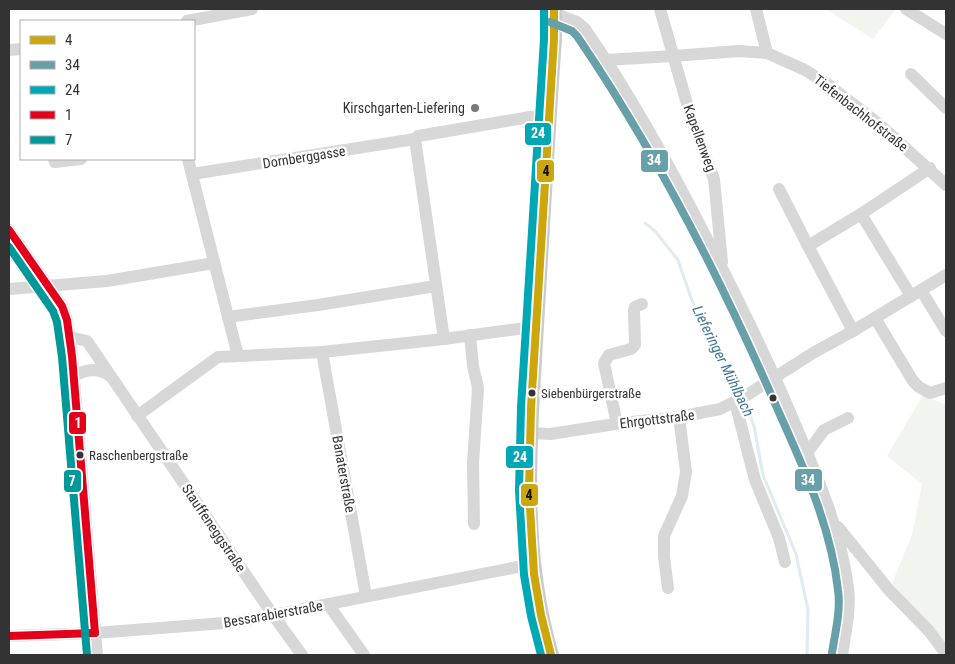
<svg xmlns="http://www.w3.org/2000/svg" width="955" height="664" font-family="'Roboto Condensed',sans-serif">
	<rect width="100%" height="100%" fill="#fff"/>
	<g fill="#f1f5ed">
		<path d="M826,9H896L873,39Z"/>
		<path d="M923,395L946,405V652L892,583L912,535L922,484L887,456Z"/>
	</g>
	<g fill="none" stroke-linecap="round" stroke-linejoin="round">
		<g stroke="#ddebf3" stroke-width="3">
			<path d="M645,223L655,231L678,260L691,298L700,318L742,395"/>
			<path d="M745,401L754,426L763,475L796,554L808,610L807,655"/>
		</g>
		<g stroke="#d7d7d7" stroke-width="12">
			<path d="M660,9L691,118L714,179L722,262"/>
			<path d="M756,9L767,53"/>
			<path d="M906,9L946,34"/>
			<path d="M554,13L577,22L585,29C632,97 671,168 708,241C737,297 765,354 790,412C814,469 840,526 848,587C851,608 845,635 842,655"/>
			<path d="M187,21L252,9"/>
			<path d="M9,50L21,49"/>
			<path d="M606,60L673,56L739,51L767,53L805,70L826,83L880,125L946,185"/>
			<path d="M911,74L946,108"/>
			<path d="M415,139L444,339"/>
			<path d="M54,159L55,162L81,159"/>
			<path d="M188,159L238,356"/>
			<path d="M192,174L415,139L418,136L530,117L549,118"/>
			<path d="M779,189L808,246"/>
			<path d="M861,214L911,296"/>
			<path d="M9,230L62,306L67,320L72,356L97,655"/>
			<path d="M9,289L107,281L214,263"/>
			<path d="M921,290L946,331"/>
			<path d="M228,317L318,305L436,286"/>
			<path d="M875,318L913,381L919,387L930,393L946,388"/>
			<path d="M853,331L808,246L861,214L930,168"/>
			<path d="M470,335L473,366L478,388L473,463L474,524"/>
			<path d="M70,337L87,341L273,615L302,655"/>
			<path d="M322,352L366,596"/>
			<path d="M74,376C86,369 98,367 110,376"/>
			<path d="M735,402L755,480L779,538L785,562"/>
			<path d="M137,416L218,357L322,352L444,339L525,328H536"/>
			<path d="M617,424L604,363L609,355L631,349L635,345L634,311L635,307L642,304"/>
			<path d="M530,433L550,434L622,423L679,417L720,409L747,395L813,353L853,331L946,275"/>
			<path d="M807,453L824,430L848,418"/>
			<path d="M838,527L889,590L929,631L946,654"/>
			<path d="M668,588L664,557V536L682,496L686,472L679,417"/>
			<path d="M328,604L364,655"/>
			<path d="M9,636L95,633L237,622L533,564"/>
		</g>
		<path stroke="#cacaca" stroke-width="16" d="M551,655C519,548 530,435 536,325C542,230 547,134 554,39V9"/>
		<g stroke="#fff" stroke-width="11">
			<path id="bus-1" d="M551,655L541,615L534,574L529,491L531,408L554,39V9"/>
		</g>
		<g stroke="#fff" stroke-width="11">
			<path id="bus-2" d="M550,22L572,31L577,36C656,152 721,279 777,408C803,466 831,526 838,590C841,611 835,633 832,653"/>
		</g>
		<g stroke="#fff" stroke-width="11">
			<path id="bus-3" d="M541,655L531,616L524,575L519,491L521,407L544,39V9"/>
		</g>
		<g stroke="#fff" stroke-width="11">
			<g id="bus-4">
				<path d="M9,230L62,306L67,320L72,356L95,633"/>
				<path d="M9,636L95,633"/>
			</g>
		</g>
		<g stroke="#fff" stroke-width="11">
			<path id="bus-5" d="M9,247L53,311L57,322L62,357L87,655"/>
		</g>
		<use href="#bus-1" stroke="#cba60d" stroke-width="8"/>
		<use href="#bus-2" stroke="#68a0a9" stroke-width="8"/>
		<use href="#bus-3" stroke="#00a7b4" stroke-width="8"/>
		<use href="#bus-4" stroke="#e2001a" stroke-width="8"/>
		<use href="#bus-5" stroke="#009898" stroke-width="8"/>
	</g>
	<circle fill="#7a7a7a" stroke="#fff" stroke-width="2" cx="475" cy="108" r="5"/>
	<g fill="#333" stroke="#fff" stroke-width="2">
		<circle cx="532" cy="393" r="4.5"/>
		<circle cx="773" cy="398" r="4.5"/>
		<circle cx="80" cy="455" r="4.5"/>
	</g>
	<g text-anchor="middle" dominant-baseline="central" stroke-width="5" stroke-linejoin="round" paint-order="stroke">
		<g font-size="13" fill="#333" stroke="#fff" text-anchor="start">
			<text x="541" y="393">Siebenbürgerstraße</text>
			<text x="89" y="455">Raschenbergstraße</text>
		</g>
		<g font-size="14" fill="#333" stroke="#fff" text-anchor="end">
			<text x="465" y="108">Kirschgarten-Liefering</text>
		</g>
		<g font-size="14" fill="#333" stroke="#fff">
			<text transform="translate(861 113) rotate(38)">Tiefenbachhofstraße</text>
			<text transform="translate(700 138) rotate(70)">Kapellenweg</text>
			<text transform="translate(304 157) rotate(-9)">Dornberggasse</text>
			<text transform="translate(657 419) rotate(-7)">Ehrgottstraße</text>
			<text transform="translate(344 474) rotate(80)">Banaterstraße</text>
			<text transform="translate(214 528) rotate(56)">Stauffeneggstraße</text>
			<text transform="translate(273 614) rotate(-10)">Bessarabierstraße</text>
		</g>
		<g font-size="15" font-style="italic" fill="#3f7597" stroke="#fff">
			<text transform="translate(723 361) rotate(64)">Lieferinger Mühlbach</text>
		</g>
	</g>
	<g stroke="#fff" stroke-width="2">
		<rect x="524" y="122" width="28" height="24" rx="5" fill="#00a7b4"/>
		<rect x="640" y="149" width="29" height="24" rx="5" fill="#68a0a9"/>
		<rect x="536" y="159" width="19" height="24" rx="5" fill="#cba60d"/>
		<rect x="68" y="411" width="19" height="24" rx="5" fill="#e2001a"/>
		<rect x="505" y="445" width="29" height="24" rx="5" fill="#00a7b4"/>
		<rect x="794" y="468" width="29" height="24" rx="5" fill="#68a0a9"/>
		<rect x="63" y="469" width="19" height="24" rx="5" fill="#009898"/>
		<rect x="520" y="483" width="19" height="24" rx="5" fill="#cba60d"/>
	</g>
	<g font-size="14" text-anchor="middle" font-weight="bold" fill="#fff">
		<text x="538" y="138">24</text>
		<text x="654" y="165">34</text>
		<text x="78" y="428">1</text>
		<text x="520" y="462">24</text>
		<text x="808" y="485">34</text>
		<text x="72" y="486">7</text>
	</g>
	<g font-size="14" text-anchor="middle" font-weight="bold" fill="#111">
		<text x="546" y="176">4</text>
		<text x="529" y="500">4</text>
	</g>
	<rect width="955" height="664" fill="none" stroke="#333333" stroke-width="20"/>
	<rect x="20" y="20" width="175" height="140" fill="#ffffff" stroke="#adadad"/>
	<rect x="30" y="36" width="25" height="8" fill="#cba60d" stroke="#adadad"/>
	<text x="65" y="45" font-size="15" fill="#333333">4</text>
	<rect x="30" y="61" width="25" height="8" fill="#68a0a9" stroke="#adadad"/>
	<text x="65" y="70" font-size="15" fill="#333333">34</text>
	<rect x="30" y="86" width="25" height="8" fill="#00a7b4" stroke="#adadad"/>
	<text x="65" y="95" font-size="15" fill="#333333">24</text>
	<rect x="30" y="111" width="25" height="8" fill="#e2001a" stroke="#adadad"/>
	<text x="65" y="120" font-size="15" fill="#333333">1</text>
	<rect x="30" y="136" width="25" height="8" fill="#009898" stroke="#adadad"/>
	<text x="65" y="145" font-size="15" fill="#333333">7</text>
</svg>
